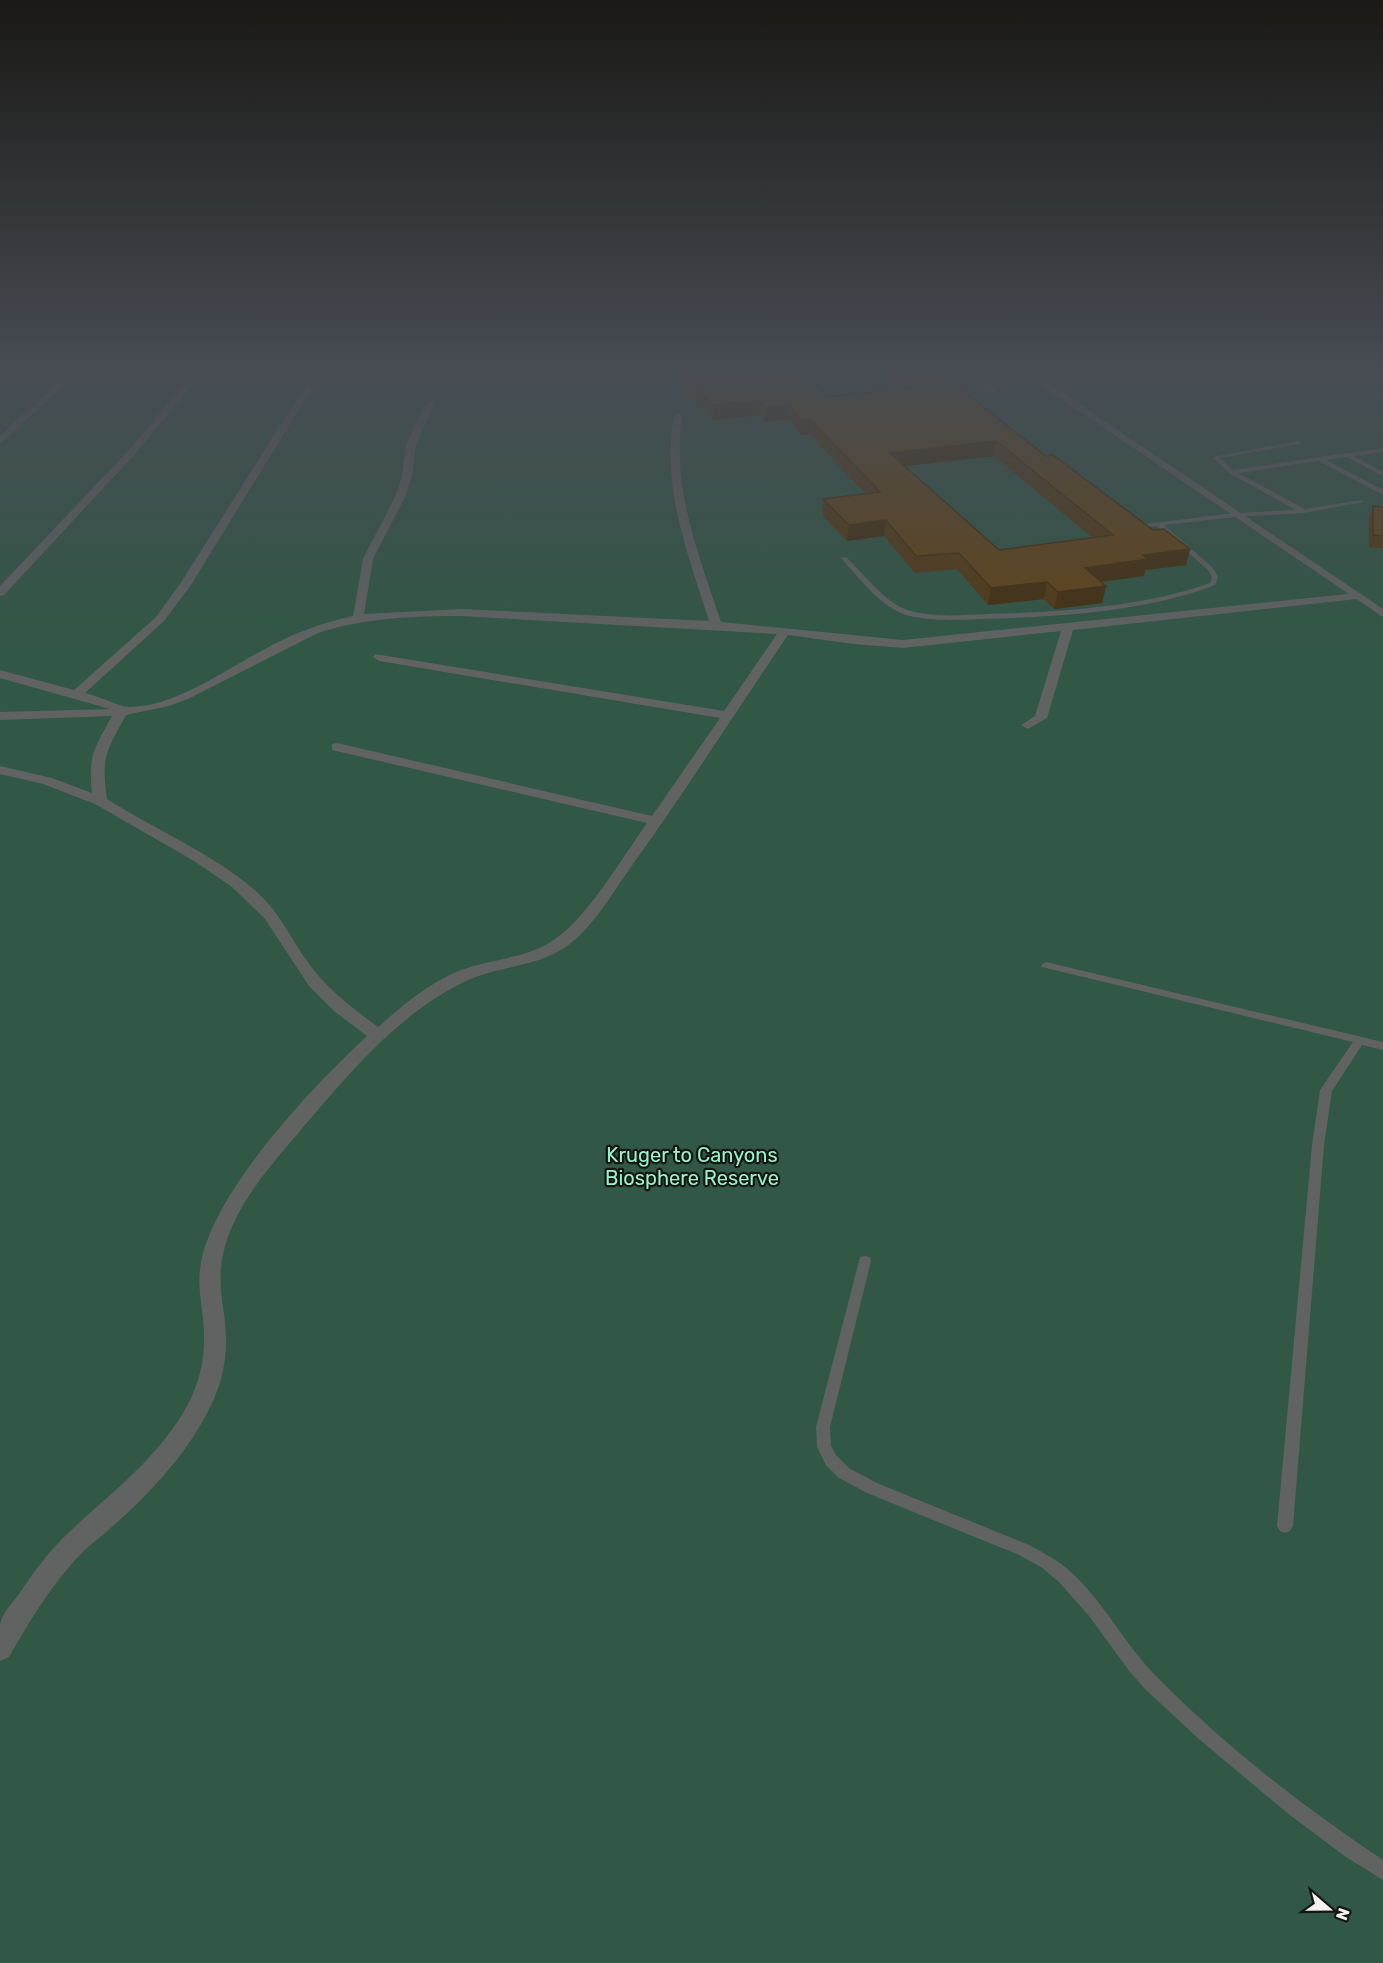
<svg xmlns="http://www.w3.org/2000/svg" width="1383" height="1963" font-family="Rubik,sans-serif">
	<rect width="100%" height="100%" fill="#2f2d28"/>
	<rect fill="#315746" x="0" y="369" width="1383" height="1594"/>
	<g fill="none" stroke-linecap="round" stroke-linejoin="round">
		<g fill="#606362" fill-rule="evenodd">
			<path d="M973,369H988L970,373L984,378L996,391V393H992L980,380L960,372Z"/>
			<path d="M1298,441L1300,442V444L1220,458L1233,470L1383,448V452L1354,456L1383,472V476L1347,457L1326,460L1383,490V495L1319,461L1238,473L1305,509L1361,500L1364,502L1304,513L1234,517L1164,525L1213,568L1218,577L1215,585C1144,612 1058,617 982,619C958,620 923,622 901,613C879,604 856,575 841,558L846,557C863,573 886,604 908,610C933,618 963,615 989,614C1059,612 1144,607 1210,583L1212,577L1208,570L1157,526L1140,528L1138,527V525L1234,513L1296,510L1229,473L1212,457Z"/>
			<path d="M1046,962L1383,1042V1050L1362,1045L1332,1091L1324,1145L1293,1526L1290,1531L1285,1533L1280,1531L1277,1526L1312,1145L1320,1090L1353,1042L1042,967L1041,965Z"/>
			<path d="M865,1256L870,1257L871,1261L830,1427L831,1446L836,1455L849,1468L877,1483L1029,1545C1044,1553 1059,1561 1071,1572C1105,1603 1125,1645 1157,1677C1225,1746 1303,1807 1383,1860V1880L1346,1857L1286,1812L1200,1740L1146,1690L1130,1672L1089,1616L1059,1582L1041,1567L1019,1555L867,1493L839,1478L826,1465L817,1447L816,1427L859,1261L860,1257Z"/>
		</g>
		<g fill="#606362" fill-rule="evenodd">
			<path d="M72,369H81L0,444V436Z"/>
			<path d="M187,381L194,383L134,455L4,595L0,596V586L128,451Z"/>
			<path d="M308,385L312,388L191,585L164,621L85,693C95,695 122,707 128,707C175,707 223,671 263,650C291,634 321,623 353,616L363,559L395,497L402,476L406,445L426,405L430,402L434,405L416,445L412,476L405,497L373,559L364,614L461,609L709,621C688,554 661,487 674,416L678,413L682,416C671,488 699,555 721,622L903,640L1357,593L1363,596L1357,599L1073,630L1047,718L1028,729L1021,725L1035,716L1061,631L903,648L853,644L788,635C736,711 687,789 633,864C614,890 597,922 571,943C540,968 498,965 464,982C400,1013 350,1072 305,1125C270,1167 227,1211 221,1268C219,1286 223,1304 225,1322C229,1358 222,1387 204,1419C181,1460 148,1495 113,1526C101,1537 88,1546 78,1557C50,1587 29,1622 9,1657L0,1661C0,1650 0,1635 0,1624C2,1614 13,1602 19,1594C32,1574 47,1554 64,1537C105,1497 145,1470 178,1421C200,1388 207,1358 203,1318C201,1302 198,1285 200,1269C209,1195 313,1086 367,1036L334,1011L309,986L265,919L232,887L194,861L95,804L43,784L0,774V766L52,778L92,793C88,755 94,749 112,716L0,720V712L110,709L0,678V670L74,690L156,617L180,584L304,388ZM461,616L777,634L724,711L375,654L373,657L379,661L720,718L652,816L337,743L332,744V750L647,823C622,858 585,922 549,943C522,959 490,959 461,970C430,982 403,1005 378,1027C352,1008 326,988 307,961C291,939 280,913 259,894C215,854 157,831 107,799C101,757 106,752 126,715L169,706L188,699L318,633C364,618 412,616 461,616Z"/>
		</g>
		<path fill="#606362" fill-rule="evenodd" d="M1017,369H1027L1383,609V617Z"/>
	</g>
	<g fill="#533a15" fill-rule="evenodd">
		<path d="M677,369L828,397L896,389L871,369H935L1046,456L1153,530L1190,549L1186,565L1145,570L1144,576L1101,582L1106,586L1102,603L1054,609L1044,599L988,605L957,569L915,573L884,536L847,541L822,515L823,499L866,494L809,434L800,435L789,419L765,422L760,415L713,420L677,383ZM994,456L1093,538L999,550L905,466Z"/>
		<path d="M1373,506L1383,507V548L1369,547V518Z"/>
	</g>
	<g fill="#443011">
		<path d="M760,401V415L713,420V405Z"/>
		<path d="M790,405L789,419L765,422L766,407Z"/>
		<path d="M810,419L809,434L800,435V420Z"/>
		<path d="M996,441L994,456L889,468L890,453Z"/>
		<path d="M886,520L884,536L847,541L849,525Z"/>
		<path d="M1190,549L1186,565L1145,570L1144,576L1082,584L1085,568L1143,555Z"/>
		<path d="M1047,582L1044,599L988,605L991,588Z"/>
		<path d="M1106,586L1102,603L1054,609L1058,592Z"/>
	</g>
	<g fill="#614418" stroke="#443011" stroke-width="1.5" fill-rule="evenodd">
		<path d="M677,369H798L828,397L912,388L889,369H935L1046,456L1053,455L1153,530L1164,529L1190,549L1143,555L1148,559L1085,568L1106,586L1058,592L1047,582L991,588L959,553L916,556L886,520L849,525L823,499L880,492L810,419L800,420L790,405L766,407L760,401L713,405ZM996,441L1042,478L1113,535L999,550L890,453Z"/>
		<path d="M1373,506L1383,507V536L1373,535Z"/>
	</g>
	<linearGradient id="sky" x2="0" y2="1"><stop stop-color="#1a1916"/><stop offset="0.57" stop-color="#474c53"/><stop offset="1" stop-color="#474c53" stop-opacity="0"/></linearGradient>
	<rect width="1383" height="644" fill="url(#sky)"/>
	<g text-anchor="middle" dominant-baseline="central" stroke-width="4.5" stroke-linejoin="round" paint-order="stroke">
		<g font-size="20" fill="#9af2ca" stroke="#161613">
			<text x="692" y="1155">Kruger to Canyons<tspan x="692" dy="23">Biosphere Reserve</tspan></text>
		</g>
	</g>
	<g transform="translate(1329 1909) rotate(110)" stroke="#161613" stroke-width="4.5" paint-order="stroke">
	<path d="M0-4.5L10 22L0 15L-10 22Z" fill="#f4f3ef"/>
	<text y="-9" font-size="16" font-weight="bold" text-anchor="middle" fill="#f4f3ef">N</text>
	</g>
</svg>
